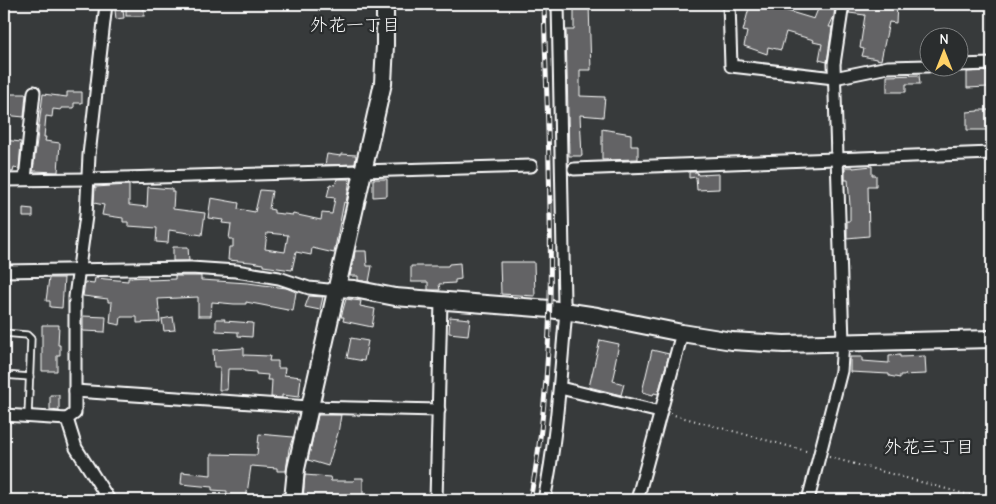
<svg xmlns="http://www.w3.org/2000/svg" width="996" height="504" font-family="'Comic Neue','Klee One',sans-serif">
	<rect width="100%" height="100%" fill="#373a3b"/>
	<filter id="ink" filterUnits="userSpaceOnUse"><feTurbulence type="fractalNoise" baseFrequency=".02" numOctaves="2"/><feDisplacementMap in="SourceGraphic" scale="10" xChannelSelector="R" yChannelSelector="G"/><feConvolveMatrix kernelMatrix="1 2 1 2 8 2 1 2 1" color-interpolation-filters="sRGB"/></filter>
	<g filter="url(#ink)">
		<g fill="#636465" stroke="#fff" fill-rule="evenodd">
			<rect x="126" y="4" width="18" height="12"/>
			<path d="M750,4H764L814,19L820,4H835L834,16L829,27H832L827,62L819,60L822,44L813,42L814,40L786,32L781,50L768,47L767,54L744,46L747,32L743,31Z"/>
			<path d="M850,4H897L896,23L889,22L881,60L862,56L864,49L860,48L865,15L849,13Z"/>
			<path d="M589,5L591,70H580V96L605,97L603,117L580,115L582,156H569L566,30H574V6Z"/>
			<path d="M115,10H123L124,18L116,19Z"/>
			<path d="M992,71V85H988V87L967,88V72Z"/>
			<path d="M919,75L920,84H906V92H887V76Z"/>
			<path d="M67,92H82V103H74V108H61V110L53,109L52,117L46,116L44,137H46L45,141L60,143L58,172L33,171L43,94L67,97Z"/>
			<path d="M4,94H26L24,117L4,115Z"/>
			<path d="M978,110H990V111H992V126H990V130H967V112L978,111Z"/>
			<path d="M602,129L631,134V146H638V159L602,160Z"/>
			<path d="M4,140L21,142L19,169L14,168L13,172L4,171Z"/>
			<path d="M327,154L341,156V154L356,155L355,164L325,165Z"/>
			<path d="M872,166V175H876V186H868L869,236L847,238V221H850V205L848,180H845V167H853V168Z"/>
			<path d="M689,172H697L698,175L719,174V189L697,190L696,177L689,178Z"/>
			<path d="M337,179H350L346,203L344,202L334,253L312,248L311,255L296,252L292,270L263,266V264L251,262L228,260L229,247H233V239H229L231,224L222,223L223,220L208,218L211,198L239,203L238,209L255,212L260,190L272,191L269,209L274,210V213L293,215V214L321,220L322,213L332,214L335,198L327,197L330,184L335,185ZM267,233L288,235L285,252L265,249Z"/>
			<path d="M373,179H387V196L373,197Z"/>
			<path d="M129,185V205L147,207L148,187L172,189V192H174L173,209L205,213L202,235L169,230L168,243L156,242L157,228L128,226V222H123V218L102,215L104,205L94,203L95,187Z"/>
			<path d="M23,208L33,209V217H23Z"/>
			<path d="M173,247H188L189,261H173Z"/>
			<path d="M355,251H366L367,266H372L369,282L358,280V276H350L352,266H353Z"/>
			<path d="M500,262H534L535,296L501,294Z"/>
			<path d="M460,263L461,279L455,280V283L439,284L440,290H428V282H411V266H448L449,264Z"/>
			<path d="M175,276H201V280L248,283L286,288L296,292L293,311L246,302V304H234L212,302L211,316H198V297L158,299L160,322L137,323V317H121L120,325L110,323L112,302H108V299L83,296L85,282L94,283L95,278L128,281V278L148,277V280L175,279Z"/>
			<path d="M49,278H64L62,308L50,307V301H46Z"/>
			<path d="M309,296L323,297L320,310L305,307Z"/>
			<path d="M346,299L361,301L360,306L375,309L372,327L343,321L344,317H341Z"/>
			<path d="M83,316L106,317L105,332L83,331Z"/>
			<path d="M173,317L175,330L164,331L162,319Z"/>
			<path d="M450,317L470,319L468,335L449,333Z"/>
			<path d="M216,319H225L224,321L253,323L252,337L238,336V332L216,331Z"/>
			<path d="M42,325H59L58,345H60V355H57V371H42Z"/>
			<path d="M351,338L368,341L364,361L347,358Z"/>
			<path d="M600,340L619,344L614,368H616L613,381L624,384L621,395L589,387Z"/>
			<path d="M244,348V355L270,356L269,361H278V368H285L284,375L301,377L299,397L282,395V398L271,397L272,380H267L268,375L256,374V372L244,371V369H228L227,390H219L220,367H214L213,350Z"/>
			<path d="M652,350L669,354L658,394L654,393L653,395L642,392Z"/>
			<path d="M900,355V357L925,356L926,374L900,375V378L889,376V374L850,372V357H862V361L889,363V356Z"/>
			<path d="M50,395H59V411L50,410Z"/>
			<path d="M318,415H341L338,433L328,466L308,460Z"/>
			<path d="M259,434L293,437L289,449L286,471H277V468L251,466L246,500H226L227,491L212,490V487L181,484L182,472L211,475V454L257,455Z"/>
			<path d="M305,475L330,477L331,481H354L355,478H363V497H355V496L333,495V500H303Z"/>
		</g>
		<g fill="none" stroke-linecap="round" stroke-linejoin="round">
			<g stroke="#fff" stroke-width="9">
				<g id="lane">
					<path d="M4,333L27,335L31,339L28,416"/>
					<path d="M4,375L30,377"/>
				</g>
			</g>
			<g stroke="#fff" stroke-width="15">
				<g id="street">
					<path d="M106,4L89,155L86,216L75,297V413L67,419L76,448L109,500"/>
					<path d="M729,4L731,66L834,78L888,67L928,66"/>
					<path d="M958,65L992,64"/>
					<path d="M574,169L992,153"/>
					<path d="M25,179L34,92"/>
					<path d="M4,180L88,179L531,166"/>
					<path d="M4,271L191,268L236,271L279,278L309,288L328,290L337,288"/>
					<path d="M560,388L660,412"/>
					<path d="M75,391L309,407L439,410"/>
					<path d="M4,415L67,419"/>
					<path d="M436,500L441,301"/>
					<path d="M544,500C557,438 560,375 566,311L564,302L558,4"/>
					<path d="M637,500L682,333"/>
					<path d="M808,500L841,371L843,342L834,64L843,4"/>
				</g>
			</g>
			<g stroke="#fff" stroke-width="20">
				<g id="secondary">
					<path d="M337,288L354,289L395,297L550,309L597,316L682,333L732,341L784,344L992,339"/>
					<path d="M293,500L296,469L383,83L385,45V4"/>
				</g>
			</g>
			<g stroke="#fff" stroke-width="2" stroke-dasharray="1 4" stroke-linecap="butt">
				<path d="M670,414L810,452"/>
				<path d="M829,457L987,500"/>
			</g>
			<use href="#lane" stroke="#2a2d2e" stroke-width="5.5"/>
			<use href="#street" stroke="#2a2d2e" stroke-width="11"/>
			<use href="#secondary" stroke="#2a2d2e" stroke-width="16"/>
			<g stroke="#fff" stroke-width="5">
				<path id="rail" d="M530,500C562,337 548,169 544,4"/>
			</g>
			<use href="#rail" stroke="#2a2d2e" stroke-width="3" stroke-dasharray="9" stroke-linecap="butt"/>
		</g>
	</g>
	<g text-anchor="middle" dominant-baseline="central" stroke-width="4.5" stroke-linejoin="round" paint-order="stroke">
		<g font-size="18" fill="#fff" stroke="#2a2d2e">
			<text x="355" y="25">外花一丁目</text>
			<text x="929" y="447">外花三丁目</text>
		</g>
	</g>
	<rect width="996" height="504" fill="none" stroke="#2a2d2e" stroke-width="20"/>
	<rect x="10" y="10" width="976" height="484" fill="none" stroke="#fff" stroke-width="2" filter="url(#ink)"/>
	<g transform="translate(944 52)"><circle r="24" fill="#2a2d2e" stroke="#7f8182"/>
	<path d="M0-4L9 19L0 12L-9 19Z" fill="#ffd166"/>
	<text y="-8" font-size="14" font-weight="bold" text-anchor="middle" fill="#ffffff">N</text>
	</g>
</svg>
